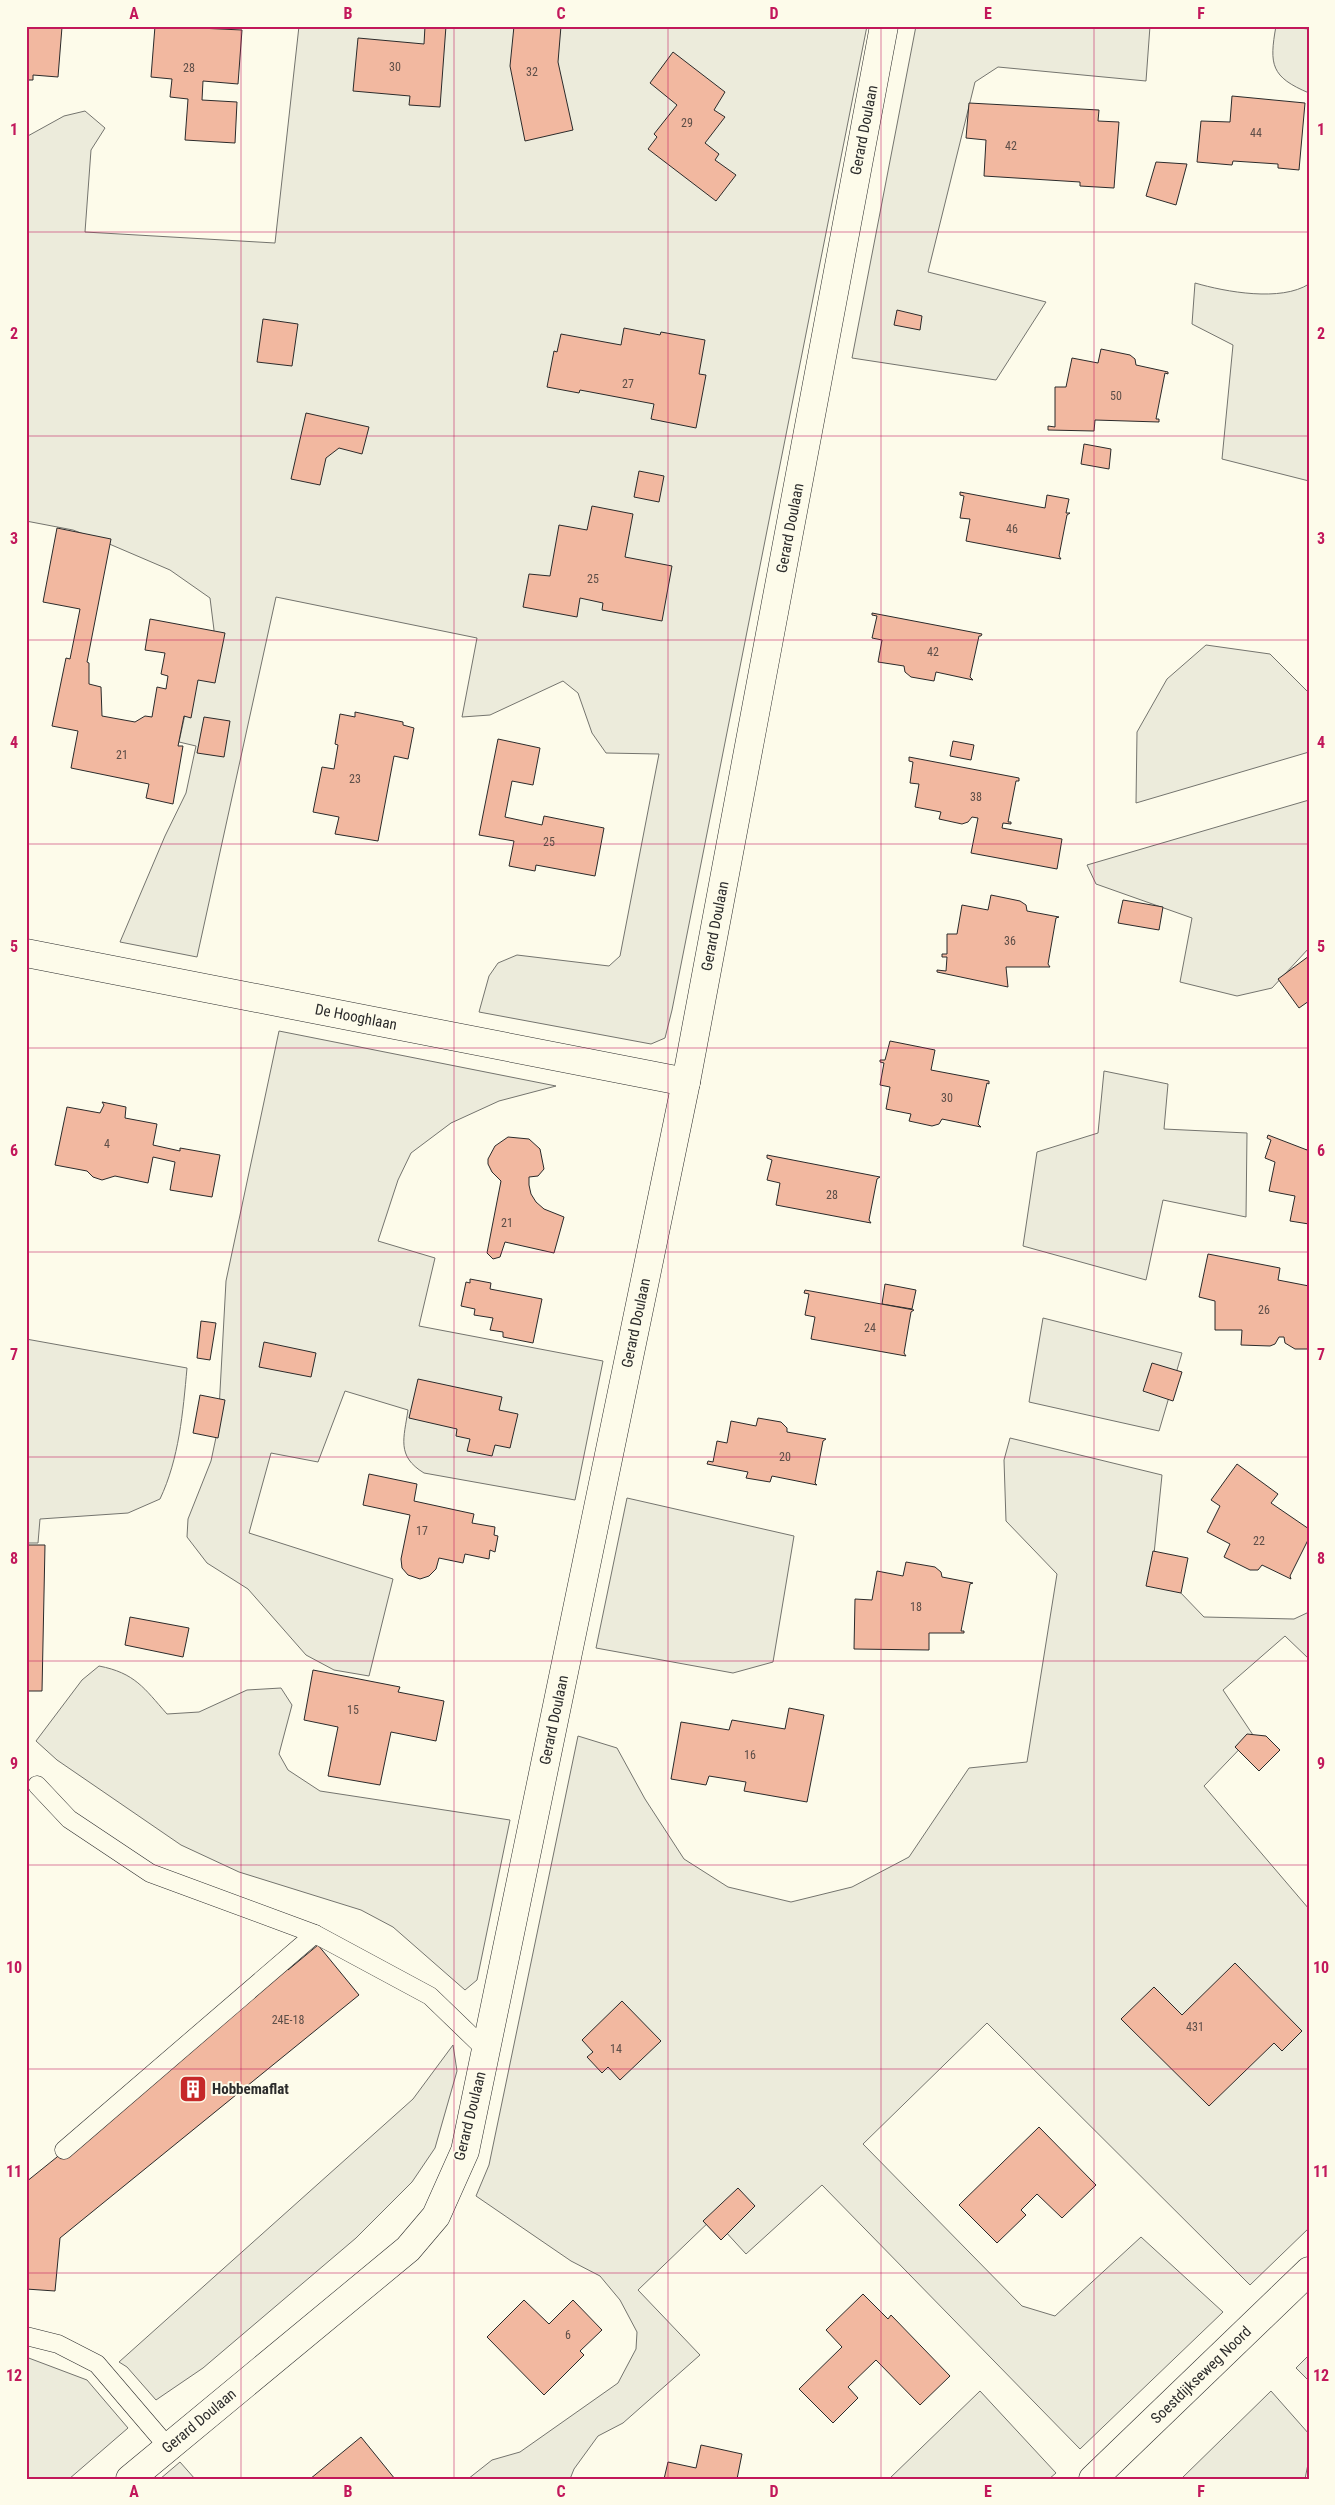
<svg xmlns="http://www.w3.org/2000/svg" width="1335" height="2505" font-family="'Roboto Condensed',sans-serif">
	<rect width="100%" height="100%" fill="#fdfbea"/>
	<g fill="#ecebdb" stroke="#74746e">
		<path d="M299,26H867L672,1010L665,1038L651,1044L479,1012L489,976L498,963L517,955L609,966L620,956L659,754L606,753L592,733L578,693L563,681L490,715L462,717L477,638L276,597L197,957L120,942L165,836L186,793L196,746L179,742L194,673L204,675L214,630L210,598L170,570L107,543L73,530L26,521V137L64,116L85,111L105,128L91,150L85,232L275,243Z"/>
		<path d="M916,26H1150L1146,81L998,67L975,82L928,272L1046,302L996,380L852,358Z"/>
		<path d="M1276,26L1309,29V93C1271,77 1269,65 1276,26Z"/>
		<path d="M1195,283C1226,292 1281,302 1309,284V481L1222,459L1233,345L1192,324Z"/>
		<path d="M1206,645L1270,654L1309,693V752L1136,803L1137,732L1167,679Z"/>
		<path d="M1309,800V948L1272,988L1237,996L1180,982L1192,918L1096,884L1087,865Z"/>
		<path d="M279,1031L556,1086L499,1101L451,1123L411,1153L398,1180L378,1241L435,1258L419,1326L603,1361L575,1500L424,1473C396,1456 404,1438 408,1410L345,1391L318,1462L271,1453L249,1533L393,1579L369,1676L334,1670L306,1655L248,1589L207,1563L187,1537L188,1519L211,1461L218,1428L226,1281Z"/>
		<path d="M1104,1071L1168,1084L1164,1129L1247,1133L1246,1217L1163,1200L1146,1280L1023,1246L1037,1152L1098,1133Z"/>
		<path d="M1043,1318L1182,1353L1159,1431L1029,1402Z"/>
		<path d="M26,1339L187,1368C183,1412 179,1459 160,1499L128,1513L40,1519L38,1543H26Z"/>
		<path d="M1010,1438L1162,1475L1153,1564L1204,1617L1294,1619L1309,1612V1659L1285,1636L1223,1690L1253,1735L1204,1786L1309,1909V2228L1250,2285L987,2023L863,2144L1022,2306L1055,2316L1141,2237L1223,2312L1080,2449L822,2185L746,2254L713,2218L638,2290L700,2355L623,2423L598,2436L574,2469L570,2479H468L492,2460L520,2452L618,2383L636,2349L637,2332L620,2300L600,2276L571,2261L476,2196L489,2165L578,1736L617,1748L645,1799L684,1859L728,1887L791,1902L852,1887L909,1857L969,1768L1027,1762L1057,1574L1006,1521L1004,1460Z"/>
		<path d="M627,1498L794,1536L773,1662L733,1673L596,1648Z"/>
		<path d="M99,1666C135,1673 144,1688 167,1714L199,1712L247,1690L281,1688L292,1705L279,1754L288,1770L320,1791L510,1820L477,1980L465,1990L393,1927L361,1910L239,1872L181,1845L57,1760L36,1741L82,1680Z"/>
		<path d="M453,2045L457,2071L435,2148L412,2182L356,2238L203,2368L156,2400L127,2367L119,2362L413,2099Z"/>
		<path d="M1309,2355V2381L1296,2368Z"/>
		<path d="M26,2357L87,2380L128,2428L69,2479H26Z"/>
		<path d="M980,2391L1056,2473L1049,2479H889Z"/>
		<path d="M1271,2391L1309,2434V2459L1305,2479H1181Z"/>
		<path d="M180,2462L195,2479H160Z"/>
	</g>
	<g fill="#f2b8a0" stroke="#2b2b2b">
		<path d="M26,26L62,27L58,77L33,75V80H26Z"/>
		<path d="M155,26L242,30L238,84L203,81L202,100L237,102L235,143L185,140L188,99L170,97L172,79L151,77Z"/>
		<path d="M425,26H446L440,107L409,105L410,96L353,91L358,38L424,44Z"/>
		<path d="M514,26H561L558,62L573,130L525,141L510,66Z"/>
		<path d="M673,52L725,92L714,110L725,117L705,143L719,154L715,160L736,175L716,201L648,149L657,137L654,134L677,105L650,83Z"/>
		<path d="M1232,96L1305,103L1299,170L1278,168V164L1233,161L1232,165L1197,162L1201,121L1230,122Z"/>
		<path d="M969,103L1099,110L1098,121L1119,122L1114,188L1080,186V182L984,176L986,140L966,138Z"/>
		<path d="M1156,162L1187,164L1176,205L1146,196Z"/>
		<path d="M897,310L922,316L920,330L894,325Z"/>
		<path d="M263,319L298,324L292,366L257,362Z"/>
		<path d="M624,328L660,335L661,332L705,340L699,374L706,375L696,428L651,419L654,404L580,390L579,393L547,387L554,351L557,352L561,334L621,345Z"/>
		<path d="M1101,349L1130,355L1135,359L1136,365L1168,372V374L1165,373L1156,419H1159V422L1095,420L1094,431L1048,430V426L1055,427V387H1066L1072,358L1098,363Z"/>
		<path d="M306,413L369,427L362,454L339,448L326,458L320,485L291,479Z"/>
		<path d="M1084,444L1111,449L1109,469L1081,464Z"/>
		<path d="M639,471L664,476L659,502L634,497Z"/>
		<path d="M960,492L1045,508L1047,495L1069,499L1066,513H1070L1067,515L1059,556L1061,559L966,541L970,519L960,518L964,496L960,495Z"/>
		<path d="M592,506L633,514L625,557L672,566L662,621L602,610L603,603L580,598L577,617L523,607L529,574L550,576L559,525L587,530Z"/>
		<path d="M57,528L111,539L87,662L89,663V684L101,687L102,716L135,722L145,716L152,717L157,687L166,689L168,676L161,674L165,653L145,650L150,619L225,633L215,683L198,680L191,718L184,716L178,746H183L173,804L146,798L149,784L71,768L78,731L52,726L66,658L70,659L80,609L43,602Z"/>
		<path d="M872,613L982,634L981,636H979L970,677L973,680L936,672L934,681L911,677L905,672L904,666L878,662L882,640L872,638L877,616L872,615Z"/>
		<path d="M355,712L403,722V725L414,728L408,759L394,756L378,841L335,834L339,817L313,812L322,767L334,769L338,745L335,744L340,714L355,717Z"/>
		<path d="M204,717L230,721L224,757L197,753Z"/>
		<path d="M498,739L540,748L533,785L512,781L505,817L542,825L544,816L604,828L595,876L536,865L535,871L509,866L514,841L479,835Z"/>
		<path d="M953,741L974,745L971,760L950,756Z"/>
		<path d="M909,757L1019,778V781H1016L1008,822H1011V824L1003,823L1002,828L1062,839L1057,869L971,853L978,818L972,817L968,822L962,824L939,819L941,812L915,807L919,784L910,783L913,762L909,761Z"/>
		<path d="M991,895L1020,901L1026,905L1027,911L1059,917L1056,918L1048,964L1050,967H1006L1008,987L937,972V970L946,971L947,957H942V954H947V934H957L962,905L988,910Z"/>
		<path d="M1123,900L1163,907L1159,930L1118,923Z"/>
		<path d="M1309,956V1001L1299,1008L1278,979Z"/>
		<path d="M890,1041L935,1050L931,1070L989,1081V1084L987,1083L978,1124L981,1127L942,1119L939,1124L932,1126L909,1121L911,1114L886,1109L890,1087L880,1085L884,1063L880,1062V1060H885Z"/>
		<path d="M102,1102L126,1107L125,1118L157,1124L153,1145L180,1151V1148L220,1155L212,1197L170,1190L175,1162L153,1157L148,1183L115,1176L102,1180L93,1177L87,1171L55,1165L67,1107L100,1113L104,1105Z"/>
		<path d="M1268,1135L1307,1150L1309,1145V1224L1290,1221L1295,1196L1269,1191L1275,1162L1265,1158L1271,1140L1267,1138Z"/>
		<path d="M508,1137L529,1139L540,1149L544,1169L538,1176L529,1177V1185L531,1194L536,1202L544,1209L564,1217L554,1253L505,1242L500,1257L493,1259L487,1253L501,1181L492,1172L488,1164V1159L495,1146Z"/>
		<path d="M767,1155L880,1177L877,1179L869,1220L871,1223L776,1205L780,1183L767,1180L772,1160L767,1158Z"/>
		<path d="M1208,1254L1280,1268L1278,1280L1309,1286V1349H1295L1285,1343L1284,1337H1279L1275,1344L1270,1346L1241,1345L1242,1330H1215V1301L1199,1297Z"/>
		<path d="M470,1279L491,1283L490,1289L542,1299L533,1343L503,1337V1332L490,1330L493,1318L474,1315L475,1309L461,1306L466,1282L470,1283Z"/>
		<path d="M885,1284L916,1290L912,1309L882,1304Z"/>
		<path d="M805,1290L914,1310L911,1312L904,1353L906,1356L811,1339L815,1317L805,1315L809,1294L804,1293Z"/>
		<path d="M201,1321L216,1323L210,1360L197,1358Z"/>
		<path d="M264,1342L316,1353L311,1377L259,1367Z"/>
		<path d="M1152,1363L1182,1372L1173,1401L1143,1391Z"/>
		<path d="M418,1379L502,1397L499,1410L518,1414L510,1448L495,1445L492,1456L467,1451L470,1439L456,1436L457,1429L409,1418Z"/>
		<path d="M200,1395L225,1400L218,1438L193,1433Z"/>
		<path d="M758,1418L781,1422L787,1428V1432L826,1439L823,1441L815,1483L817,1485L772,1476L770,1482L746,1478L748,1472L707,1464L708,1461L713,1462L717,1441L727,1443L731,1421L756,1426Z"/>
		<path d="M1237,1464L1278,1494L1271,1503L1309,1529V1538L1290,1576L1291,1579L1262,1565L1258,1570H1250L1224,1557L1230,1544L1207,1532L1220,1506L1211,1500Z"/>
		<path d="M369,1474L417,1484L414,1501L474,1514L472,1523L495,1527L494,1535L498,1536L495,1552L490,1550L489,1559L465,1554L463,1563L439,1558L436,1569L429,1576L420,1579L408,1575L402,1568L401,1559L410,1515L363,1505Z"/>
		<path d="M26,1545H45L42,1691H26Z"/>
		<path d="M1153,1551L1188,1558L1181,1593L1146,1586Z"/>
		<path d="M906,1562L935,1567L941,1572L942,1577L973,1583L970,1584L961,1631H964V1633H929V1650L854,1649L855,1599L872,1600L877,1571L903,1576Z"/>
		<path d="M130,1617L189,1628L183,1657L125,1645Z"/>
		<path d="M313,1670L400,1687L398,1692L444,1701L436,1741L391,1732L380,1785L328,1776L338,1727L304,1720Z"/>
		<path d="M789,1708L824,1715L807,1802L744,1791L746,1782L709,1776L706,1785L671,1779L681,1722L729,1730L732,1720L785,1729Z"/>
		<path d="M1247,1734L1266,1736L1280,1750L1259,1771L1235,1747Z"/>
		<path d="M318,1945L359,1995L60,2238L55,2291L26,2289V2182L258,1995L285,1966L288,1970Z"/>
		<path d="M1235,1963L1302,2031L1282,2051L1274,2043L1209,2106L1121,2019L1154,1987L1182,2015Z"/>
		<path d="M622,2001L661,2041L620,2080L608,2067L602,2073L587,2057L593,2052L582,2040Z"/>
		<path d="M1039,2127L1096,2185L1062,2218L1037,2194L1021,2210L1026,2215L997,2243L959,2205Z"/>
		<path d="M738,2188L755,2206L721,2240L703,2221Z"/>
		<path d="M863,2294L888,2319L891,2315L950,2376L920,2405L876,2360L848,2387L858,2398L833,2423L799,2389L842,2347L826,2330Z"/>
		<path d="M524,2300L549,2324L573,2300L602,2330L580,2351L584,2355L544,2395L487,2337Z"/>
		<path d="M361,2437L395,2479H310Z"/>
		<path d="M701,2445L742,2454L737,2479H664L668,2462L696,2468Z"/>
	</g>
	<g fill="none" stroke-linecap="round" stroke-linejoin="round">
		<g stroke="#2b2b2b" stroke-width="19">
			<g id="lane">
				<path d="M37,1785L69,1819L150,1873L315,1934L430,1996L486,2050"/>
				<path d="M64,2150L315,1934"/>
				<path d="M26,2336L58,2344L97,2364L168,2447"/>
			</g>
		</g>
		<g stroke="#2b2b2b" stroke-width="29">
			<g id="street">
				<path d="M26,953L686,1082"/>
				<path d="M130,2479L408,2249L436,2216L465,2151L686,1082L884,26"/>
			</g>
		</g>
		<g stroke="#2b2b2b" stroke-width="29">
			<path id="secondary" d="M1093,2479L1309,2271"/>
		</g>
		<use href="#lane" stroke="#fdfbea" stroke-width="18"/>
		<use href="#street" stroke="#fdfbea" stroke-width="28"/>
		<use href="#secondary" stroke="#fdfbea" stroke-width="28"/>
	</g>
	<path fill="none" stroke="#c2185b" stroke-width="1" stroke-opacity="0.55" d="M241,26V2479M454,26V2479M668,26V2479M881,26V2479M1094,26V2479M26,232H1309M26,436H1309M26,640H1309M26,844H1309M26,1048H1309M26,1252H1309M26,1457H1309M26,1661H1309M26,1865H1309M26,2069H1309M26,2273H1309"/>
	<defs>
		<g id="building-square" transform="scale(1.4375)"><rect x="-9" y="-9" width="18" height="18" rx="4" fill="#c62828" stroke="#fdfbea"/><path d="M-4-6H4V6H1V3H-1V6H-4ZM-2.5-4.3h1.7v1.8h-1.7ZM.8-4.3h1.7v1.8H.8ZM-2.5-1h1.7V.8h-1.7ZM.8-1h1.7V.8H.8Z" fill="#fff"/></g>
	</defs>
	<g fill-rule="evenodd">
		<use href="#building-square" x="193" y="2089"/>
	</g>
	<g text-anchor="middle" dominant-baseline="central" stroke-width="4" stroke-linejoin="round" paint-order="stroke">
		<g font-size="12" fill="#5d4e48">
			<text x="395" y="67">30</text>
			<text x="189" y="68">28</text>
			<text x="532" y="72">32</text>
			<text x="687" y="123">29</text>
			<text x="1256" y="133">44</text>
			<text x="1011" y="146">42</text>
			<text x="628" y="384">27</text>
			<text x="1116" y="396">50</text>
			<text x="1012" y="529">46</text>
			<text x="593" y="579">25</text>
			<text x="933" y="652">42</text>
			<text x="122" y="755">21</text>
			<text x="355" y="779">23</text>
			<text x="976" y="797">38</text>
			<text x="549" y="842">25</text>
			<text x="1010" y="941">36</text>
			<text x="947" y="1098">30</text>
			<text x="107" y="1144">4</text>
			<text x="832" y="1195">28</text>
			<text x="507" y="1223">21</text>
			<text x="1264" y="1310">26</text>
			<text x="870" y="1328">24</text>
			<text x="785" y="1457">20</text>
			<text x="422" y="1531">17</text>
			<text x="1259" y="1541">22</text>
			<text x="916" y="1607">18</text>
			<text x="353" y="1710">15</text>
			<text x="750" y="1755">16</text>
			<text x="288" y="2020">24E-18</text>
			<text x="1195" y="2027">431</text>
			<text x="616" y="2049">14</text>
			<text x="568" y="2335">6</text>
		</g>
		<g font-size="15" fill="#2b2b2b" stroke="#fdfbea">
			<text transform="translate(864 130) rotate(-79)">Gerard Doulaan</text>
			<text transform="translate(790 528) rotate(-79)">Gerard Doulaan</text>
			<text transform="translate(715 926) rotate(-79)">Gerard Doulaan</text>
			<text transform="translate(356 1017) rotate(11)">De Hooghlaan</text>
			<text transform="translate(636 1323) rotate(-78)">Gerard Doulaan</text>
			<text transform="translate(554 1720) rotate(-78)">Gerard Doulaan</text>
			<text transform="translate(470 2116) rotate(-76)">Gerard Doulaan</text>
			<text transform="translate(1201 2375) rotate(-44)">Soestdijkseweg Noord</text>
			<text transform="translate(199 2421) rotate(-40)">Gerard Doulaan</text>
		</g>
		<g font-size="15" font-weight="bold" fill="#2b2b2b" stroke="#fdfbea" text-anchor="start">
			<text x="212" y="2089">Hobbemaflat</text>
		</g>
	</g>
	<rect width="1335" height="2505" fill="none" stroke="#fdfbea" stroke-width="55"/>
	<rect x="28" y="28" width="1280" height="2450" fill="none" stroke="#c2185b" stroke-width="2"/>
	<g font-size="16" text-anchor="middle" font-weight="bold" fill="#c2185b">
		<text x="134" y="19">A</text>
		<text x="348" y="19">B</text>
		<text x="561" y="19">C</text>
		<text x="774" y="19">D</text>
		<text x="988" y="19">E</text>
		<text x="1201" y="19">F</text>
		<text x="14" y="135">1</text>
		<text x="1321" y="135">1</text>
		<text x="14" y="339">2</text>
		<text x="1321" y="339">2</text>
		<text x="14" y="544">3</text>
		<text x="1321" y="544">3</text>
		<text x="14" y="748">4</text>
		<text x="1321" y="748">4</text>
		<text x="14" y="952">5</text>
		<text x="1321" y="952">5</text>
		<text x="14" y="1156">6</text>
		<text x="1321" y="1156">6</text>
		<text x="14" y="1360">7</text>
		<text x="1321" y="1360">7</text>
		<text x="14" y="1564">8</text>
		<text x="1321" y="1564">8</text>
		<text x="14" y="1769">9</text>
		<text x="1321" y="1769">9</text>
		<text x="14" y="1973">10</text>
		<text x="1321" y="1973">10</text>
		<text x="14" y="2177">11</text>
		<text x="1321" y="2177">11</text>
		<text x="14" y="2381">12</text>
		<text x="1321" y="2381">12</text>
		<text x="134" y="2497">A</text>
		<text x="348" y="2497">B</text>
		<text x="561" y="2497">C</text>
		<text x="774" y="2497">D</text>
		<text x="988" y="2497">E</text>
		<text x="1201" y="2497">F</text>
	</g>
</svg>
